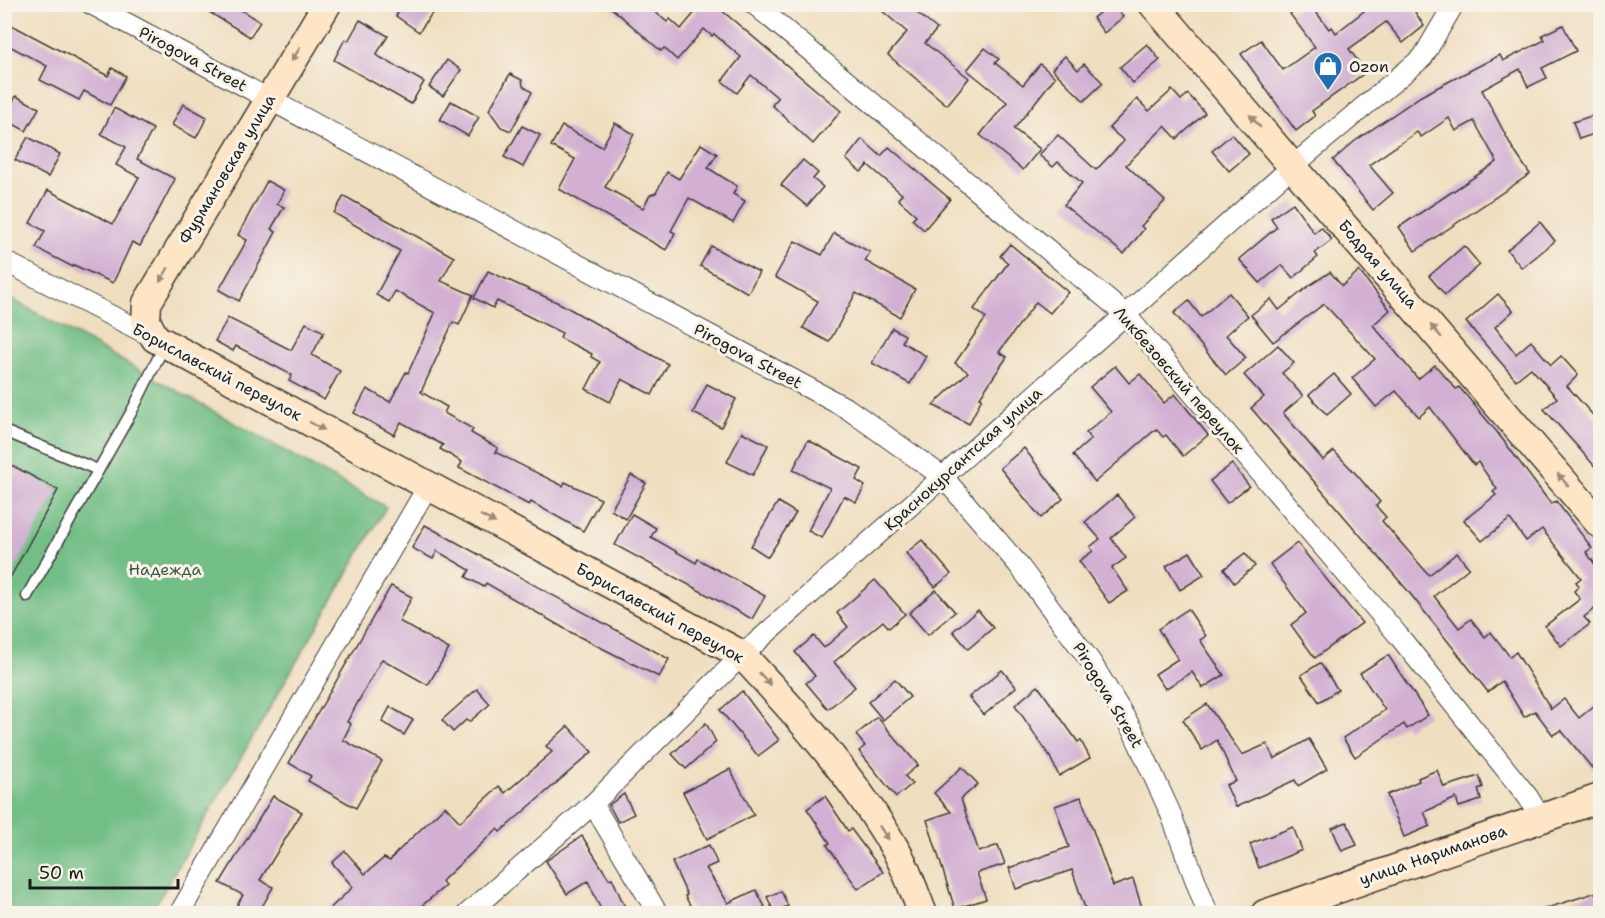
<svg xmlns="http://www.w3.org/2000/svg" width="1605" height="918" font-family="'Shantell Sans',sans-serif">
	<rect width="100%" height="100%" fill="#f7f3e8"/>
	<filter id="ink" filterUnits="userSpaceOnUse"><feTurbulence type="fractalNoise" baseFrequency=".0167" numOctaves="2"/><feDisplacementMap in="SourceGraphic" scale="12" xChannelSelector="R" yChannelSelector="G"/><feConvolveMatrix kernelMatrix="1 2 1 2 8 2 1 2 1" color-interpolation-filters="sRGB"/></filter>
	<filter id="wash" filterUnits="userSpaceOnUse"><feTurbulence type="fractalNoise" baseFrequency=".008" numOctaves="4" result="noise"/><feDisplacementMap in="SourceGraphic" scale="24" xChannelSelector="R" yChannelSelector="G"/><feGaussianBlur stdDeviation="1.35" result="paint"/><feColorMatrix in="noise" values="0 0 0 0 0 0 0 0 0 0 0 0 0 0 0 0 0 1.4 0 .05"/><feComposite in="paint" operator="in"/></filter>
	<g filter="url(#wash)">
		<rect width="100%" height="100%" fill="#f0dec0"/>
		<path fill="#72be86" stroke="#476d51" stroke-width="1.5" d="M4,295L386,507L151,913H5Z"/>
		<g id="blocks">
			<g fill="#d2afd3">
				<path d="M196,4H232L260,22L250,37Z"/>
				<path d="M403,4H423L433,12L419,32L396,16Z"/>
				<path d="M607,4H646L667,22L670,19L681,29L702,4H714L841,111L813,144L772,105L778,98L751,75L737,93L722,81L741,57L714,34L712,36L704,29L677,60L664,48L661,51Z"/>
				<path d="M874,4H925L917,13L937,29L925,43L969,78L947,105L888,55L907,32Z"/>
				<path d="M1110,4H1113L1123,17L1104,33L1093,18Z"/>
				<path d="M1303,4H1310L1329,29L1332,27L1336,33L1373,4H1410L1424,26L1403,43L1386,22L1349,49L1366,72L1312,111L1315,116L1296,131L1241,54L1261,40L1283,70L1315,47L1290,14Z"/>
				<path d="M360,20L388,36L376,55L424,82L411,104L334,60L345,39L348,41Z"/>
				<path d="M4,21L108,76L112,68L126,76L110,105L84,91L79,100L40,80L47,66L4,43Z"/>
				<path d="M1563,25L1576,51L1542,68L1547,78L1528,87L1520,69L1482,90L1513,149L1530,174L1415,251L1399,227L1497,162L1474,121L1456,131L1449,118L1421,137L1417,132L1369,165L1393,193L1373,210L1333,160L1355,141L1421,96L1500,55L1503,61L1545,40L1542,35Z"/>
				<path d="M1147,44L1160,60L1133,83L1120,67Z"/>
				<path d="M985,48L999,59L995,63L1023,85L1040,64L1055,77L1014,129L1040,149L1023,170L980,135L1007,102L967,70Z"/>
				<path d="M1065,56L1078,70L1084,64L1103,83L1084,101L1052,69Z"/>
				<path d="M447,60L461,70L443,96L429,87Z"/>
				<path d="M510,74L522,80L523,86L532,92L511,131L501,127L489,110Z"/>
				<path d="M1172,90L1181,100L1188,94L1205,113L1177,139L1165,126L1126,165L1165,201L1141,226L1144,229L1124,254L1064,205L1082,183L1058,162L1053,167L1039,155L1058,135L1096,170L1124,141L1109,128L1137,99L1149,111Z"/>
				<path d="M16,96L39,108L26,131L4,119Z"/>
				<path d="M451,101L479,117L468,136L440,120Z"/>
				<path d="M183,104L207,117L196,138L172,125Z"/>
				<path d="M114,108L153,129L137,159L175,179L140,246L132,242L113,283L74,265L73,267L36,248L45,231L30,223L48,190L113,224L139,177L116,165L126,147L101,134Z"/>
				<path d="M1600,113V132L1579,139L1573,122Z"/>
				<path d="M615,123L634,134L605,187L643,208L650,195L656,193L667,172L679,179L701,144L717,154L708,168L737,186L733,194L745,201L733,223L689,198L671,231L675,233L666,250L559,189L575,159L551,146L562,126L602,147Z"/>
				<path d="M522,126L540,135L523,167L504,157Z"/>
				<path d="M1232,134L1249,154L1229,171L1212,151Z"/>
				<path d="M28,137L60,154L48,177L15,160Z"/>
				<path d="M862,139L881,156L889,147L950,199L924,230L912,219L916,215L898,199L902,194L868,165L861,172L846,159Z"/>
				<path d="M803,160L818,173L813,179L823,187L807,206L781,185Z"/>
				<path d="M267,181L284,190L277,204L284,207L271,229L276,232L239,301L219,290L247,240L238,235Z"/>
				<path d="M344,196L454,257L441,281L473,295L459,325L453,322L421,392L447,407L444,413L473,429L471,433L498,448L495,452L563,486L565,482L601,499L583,531L531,502L529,505L459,468L462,462L440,449L443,445L401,422L394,435L354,413L367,389L390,402L406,372L408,373L435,313L395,291L389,302L376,295L400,251L334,213Z"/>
				<path d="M1293,203L1314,233L1321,227L1332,240L1315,253L1318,257L1293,278L1282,265L1260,283L1239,259L1277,227L1271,218Z"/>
				<path d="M1540,222L1555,241L1522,268L1507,250Z"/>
				<path d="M834,233L870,252L865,261L915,289L900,317L856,293L829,342L803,328L818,301L775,277L795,241L822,255Z"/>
				<path d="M1010,244L1068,292L1050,313L1036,302L999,352L1007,357L980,397L982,398L969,424L933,405L968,372L955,363L986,318L974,309L1008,263L1000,256Z"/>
				<path d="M711,246L759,272L748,293L700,266Z"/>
				<path d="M1464,246L1480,265L1445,295L1429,276Z"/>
				<path d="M488,271L561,304L668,364L652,395L622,379L610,402L586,389L600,362L591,357L592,354L560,338L562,333L526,315L497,301L493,308L474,298Z"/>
				<path d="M1359,271L1390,310L1373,325L1418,379L1435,365L1456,389L1459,387L1497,432L1551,504L1556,501L1592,548L1586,552L1600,571V604L1584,617L1590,624L1561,646L1545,626L1580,599L1574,591L1579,586L1576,582L1581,578L1542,529L1526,541L1510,519L1482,541L1464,520L1496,495L1493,492L1497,489L1478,462L1474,465L1430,407L1419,417L1396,391L1376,407L1352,378L1375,359L1324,304L1273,342L1251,315L1271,299L1279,310L1310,285L1330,272L1342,286Z"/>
				<path d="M1229,293L1248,316L1226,335L1246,358L1226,375L1174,313L1189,301L1201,317Z"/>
				<path d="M1498,294L1513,311L1495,327L1516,354L1531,341L1551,365L1561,356L1578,375L1567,386L1600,423V472L1544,409L1557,398L1531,368L1516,380L1466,322Z"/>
				<path d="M228,318L291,350L306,323L324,332L312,355L340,371L324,400L289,381L292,375L236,346L233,351L215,341Z"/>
				<path d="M892,328L905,335L902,342L926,356L910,384L872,363Z"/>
				<path d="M1278,345L1294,363L1282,373L1303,396L1283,413L1323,460L1334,451L1356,474L1380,502L1376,506L1386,517L1382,521L1429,575L1457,553L1469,568L1434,596L1459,628L1471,619L1485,637L1491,632L1510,657L1516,652L1551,709L1564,699L1579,718L1600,701V762L1592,768L1561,730L1553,735L1535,711L1524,717L1502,681L1488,692L1408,591L1251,408L1264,397L1244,375Z"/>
				<path d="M1115,366L1129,383L1140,374L1164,403L1175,394L1208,435L1183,456L1166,435L1163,437L1156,429L1095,482L1073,455L1091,439L1086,433L1111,412L1090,387Z"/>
				<path d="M1334,374L1351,394L1327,415L1309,395Z"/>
				<path d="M707,384L736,399L721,427L693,413Z"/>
				<path d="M742,432L768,445L753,475L727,462Z"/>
				<path d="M808,440L862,469L856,480L865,486L856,502L844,496L822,538L808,531L830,488L793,470Z"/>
				<path d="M1024,448L1063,499L1041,518L1000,468Z"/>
				<path d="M4,461L58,490L4,589Z"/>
				<path d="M1232,464L1249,486L1227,503L1210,481Z"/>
				<path d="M631,475L646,483L626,519L611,510Z"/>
				<path d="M1117,495L1135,517L1111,538L1126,558L1112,568L1128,591L1109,603L1079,561L1093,551L1090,547L1100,539L1085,522Z"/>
				<path d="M778,502L796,513L768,557L751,546Z"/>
				<path d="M632,514L656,528L651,537L696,563L698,559L765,596L752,619L615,545Z"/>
				<path d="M425,525L669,659L659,677L572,633L486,583L484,587L466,577L470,570L437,551L433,559L412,548Z"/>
				<path d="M922,540L951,574L935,587L906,553Z"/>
				<path d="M1297,543L1362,623L1315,658L1291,625L1306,613L1270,564Z"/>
				<path d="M1190,552L1204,575L1180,590L1166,566Z"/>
				<path d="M1245,553L1255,566L1234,583L1224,569Z"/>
				<path d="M875,580L905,614L889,628L883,621L834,662L855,687L828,709L806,683L815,676L795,652L814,636L824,648L848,627L837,613Z"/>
				<path d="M391,586L412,597L399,621L449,649L428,685L382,659L347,722L351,724L343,740L382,761L356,808L308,781L311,776L289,763Z"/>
				<path d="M936,590L955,612L928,635L909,613Z"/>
				<path d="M1188,609L1206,636L1200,640L1224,675L1203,688L1192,672L1165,689L1155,674L1178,659L1158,629Z"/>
				<path d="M978,610L993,628L968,649L953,631Z"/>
				<path d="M1388,655L1428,715L1407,729L1404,724L1355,757L1343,738L1385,710L1360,673Z"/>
				<path d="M1320,663L1338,690L1319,702L1301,675Z"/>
				<path d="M1002,670L1016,687L984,715L969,697Z"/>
				<path d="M895,679L910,697L883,720L868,702Z"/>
				<path d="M1038,686L1078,742L1081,741L1090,758L1059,776L1050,757L1015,705Z"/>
				<path d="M477,689L490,704L469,722L466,720L453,732L442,720Z"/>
				<path d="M742,691L779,740L758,756L720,710Z"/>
				<path d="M1207,704L1242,755L1267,744L1274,759L1309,739L1327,769L1298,786L1295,780L1236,807L1226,785L1236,781L1217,740L1202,750L1183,720Z"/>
				<path d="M390,707L413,720L404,735L382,722Z"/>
				<path d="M877,717L918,765L905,776L912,784L896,797L859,751L865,746L856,735Z"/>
				<path d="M706,723L716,742L686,769L672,754Z"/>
				<path d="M568,726L592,752L500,832L497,829L442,881L445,886L412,914H324L353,887L332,863L345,851L365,874L384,858L390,861L395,854L445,806L460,822L499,786L505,793L552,752L546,746Z"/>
				<path d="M962,767L978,784L961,799L979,852L998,845L1005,864L977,873L986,899L955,909L927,820L951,812L934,793Z"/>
				<path d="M730,769L754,815L707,839L683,792Z"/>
				<path d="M1437,770L1444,787L1479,776L1483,787L1478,789L1481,800L1459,807L1456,798L1424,812L1430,826L1404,837L1387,795L1419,781L1418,778Z"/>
				<path d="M624,794L634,814L618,822L609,805Z"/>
				<path d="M273,796L302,812L260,880L273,887L258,914H232L243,895L220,883Z"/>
				<path d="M825,796L848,831L851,829L883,872L858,889L827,845L830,843L807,809Z"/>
				<path d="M1081,797L1113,886L1133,879L1144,914H1087L1072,870L1016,889L1009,868L1069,847L1055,806Z"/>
				<path d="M1347,822L1357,845L1342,851L1332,828Z"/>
				<path d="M1293,827L1302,850L1259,868L1250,844Z"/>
				<path d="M582,836L609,879L612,878L628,914H603L588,881L567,894L546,861Z"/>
				<path d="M709,845L717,863L706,868L728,903L756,890L765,907L752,914H695L685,896L687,895L672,862Z"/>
				<path d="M781,891L788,906L774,912L767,897Z"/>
				<path d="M1600,891V914H1541V910Z"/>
			</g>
		</g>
	</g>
	<g filter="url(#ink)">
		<use href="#blocks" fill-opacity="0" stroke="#3c3935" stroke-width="1.5"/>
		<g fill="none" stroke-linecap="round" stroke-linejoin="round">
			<g stroke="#3c3935" stroke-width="13">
				<g id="lane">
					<path d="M4,431L98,470"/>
					<path d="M27,596L132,411L165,344"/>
				</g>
			</g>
			<g stroke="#3c3935" stroke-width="22">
				<g id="street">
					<path d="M91,4L848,409L943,477L1017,563L1091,662L1133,731L1170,812L1208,914"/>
					<path d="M754,4L1126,315L1398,635L1528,797L1540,817"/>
					<path d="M4,261L155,338"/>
					<path d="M593,804L658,914"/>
					<path d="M179,914L428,486"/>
					<path d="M467,914L593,804L742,655L1294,165L1423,57L1454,4"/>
				</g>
			</g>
			<g stroke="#3c3935" stroke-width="31">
				<g id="secondary">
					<path d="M327,4L147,303L146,321L155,338L742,655C799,716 857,781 898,854C908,873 915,894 923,914"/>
					<path d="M1153,4L1600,524"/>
					<path d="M1265,914L1600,798"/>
				</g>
			</g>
			<use href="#lane" stroke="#fff" stroke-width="10"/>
			<use href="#street" stroke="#fff" stroke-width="20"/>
			<use href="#secondary" stroke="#fde5c5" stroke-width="28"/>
		</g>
		<defs><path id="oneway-solid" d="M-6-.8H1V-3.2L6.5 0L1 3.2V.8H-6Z" transform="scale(1.5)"/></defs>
		<g fill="#988b79">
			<use href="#oneway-solid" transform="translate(296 54) rotate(122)"/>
			<use href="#oneway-solid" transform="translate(1255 121) rotate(-131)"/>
			<use href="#oneway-solid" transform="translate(164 275) rotate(121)"/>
			<use href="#oneway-solid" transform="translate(1436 331) rotate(-131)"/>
			<use href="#oneway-solid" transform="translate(317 426) rotate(28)"/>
			<use href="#oneway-solid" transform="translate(1563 480) rotate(-130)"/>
			<use href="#oneway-solid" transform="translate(488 519) rotate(28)"/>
			<use href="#oneway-solid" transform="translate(765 679) rotate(47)"/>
			<use href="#oneway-solid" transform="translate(884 833) rotate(56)"/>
		</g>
	</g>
	<defs>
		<g id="shop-pin" transform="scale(1.5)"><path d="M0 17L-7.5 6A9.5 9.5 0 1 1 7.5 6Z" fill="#1f6fb2" stroke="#f7f3e8"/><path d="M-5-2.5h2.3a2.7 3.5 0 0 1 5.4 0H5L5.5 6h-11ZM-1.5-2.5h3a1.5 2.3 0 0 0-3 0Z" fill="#fff"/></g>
	</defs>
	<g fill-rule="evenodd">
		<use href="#shop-pin" x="1328" y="66"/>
	</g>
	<g text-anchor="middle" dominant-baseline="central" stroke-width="6" stroke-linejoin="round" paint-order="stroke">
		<g font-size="16" fill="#1c1c1c" stroke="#f7f3e8">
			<text transform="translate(193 59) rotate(28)">Pirogova Street</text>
			<text transform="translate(227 169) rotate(-59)">Фурмановская улица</text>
			<text transform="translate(1378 264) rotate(49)">Бодрая улица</text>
			<text transform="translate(748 356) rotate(28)">Pirogova Street</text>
			<text transform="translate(217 372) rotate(28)">Бориславский переулок</text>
			<text transform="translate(1179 380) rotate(49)">Ликбезовский переулок</text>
			<text transform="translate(963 459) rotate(-42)">Краснокурсантская улица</text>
			<text transform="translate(660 613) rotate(29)">Бориславский переулок</text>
			<text transform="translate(1108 695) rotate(59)">Pirogova Street</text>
			<text transform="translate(1433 855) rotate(-19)">улица Нариманова</text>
		</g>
		<g font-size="16" fill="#1c1c1c" stroke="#f7f3e8" text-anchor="start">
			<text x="1349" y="66">Ozon</text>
		</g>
		<g font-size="16" fill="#3e5744" stroke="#f7f3e8">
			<text x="165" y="569">Надежда</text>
		</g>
	</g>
	<rect width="1605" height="918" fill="none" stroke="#f7f3e8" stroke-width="24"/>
	<path d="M30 879v9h148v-9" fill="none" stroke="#1c1c1c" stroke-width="3"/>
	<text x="39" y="879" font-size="18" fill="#1c1c1c" stroke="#f7f3e8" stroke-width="4.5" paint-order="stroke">50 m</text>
</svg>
